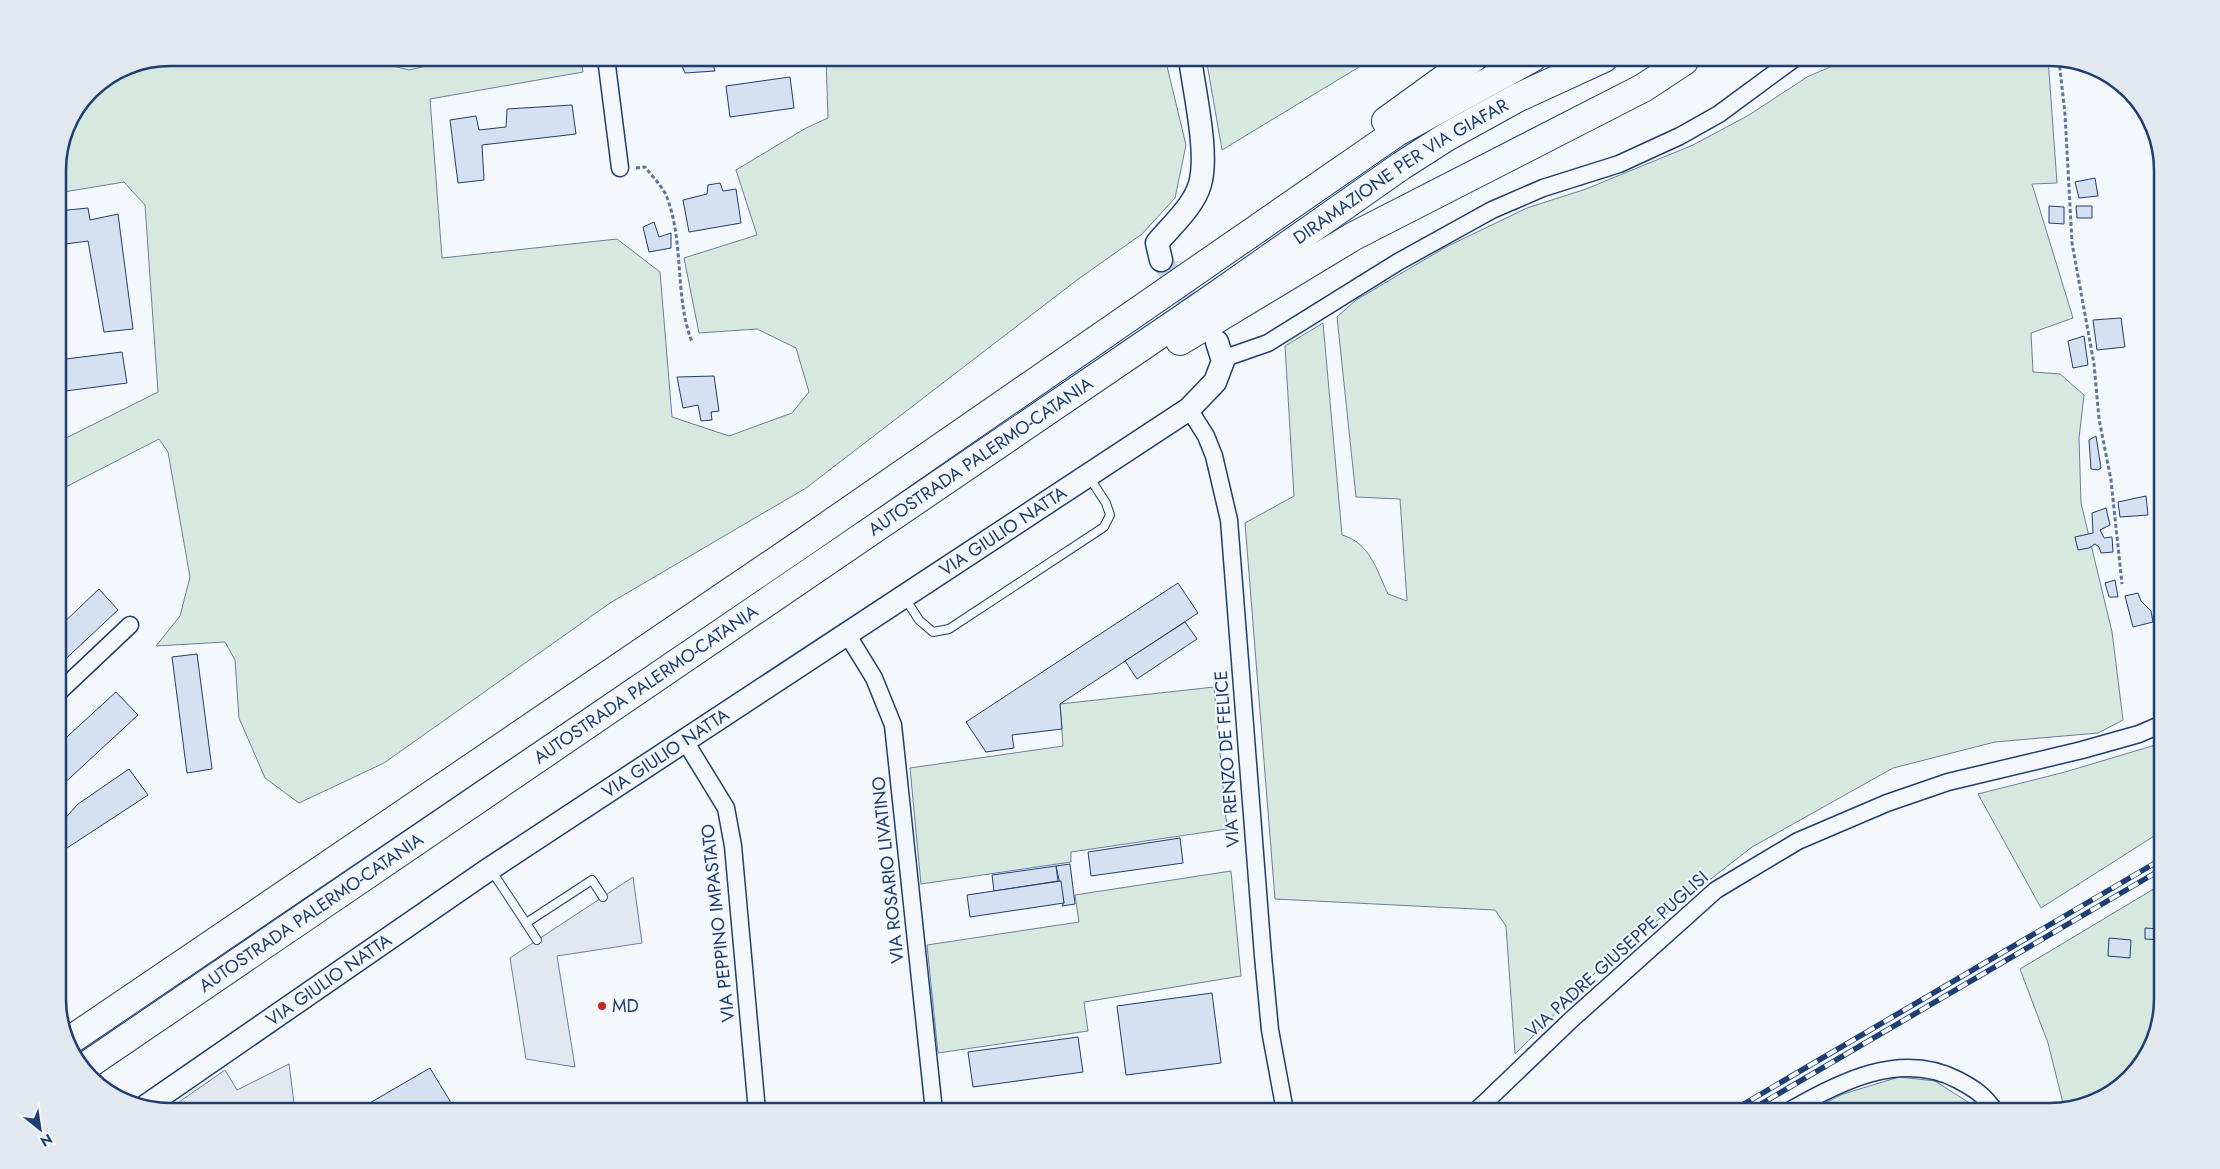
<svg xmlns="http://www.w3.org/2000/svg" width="2220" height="1169" font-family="Jost,sans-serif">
	<rect width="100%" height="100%" fill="#f4f7fb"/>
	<g fill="#d7e8df" stroke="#687fa3">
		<path d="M170,58H361L409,70L430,65L429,58H581L583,72L430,99L442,258L617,239L660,272L672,417L729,436L792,413L809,392L796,348L757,329L699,333L684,258L757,235L736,170L806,128L828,118L826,58H1165L1186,145L1175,198L1142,234L1077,280L806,488L610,603L384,763L299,803L265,778L239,718L235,660L225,642L156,646L180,616L190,577L168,452L159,439L58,491V442L158,392L145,205L124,182L58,193V163L66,127L91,90L127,66Z"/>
		<path d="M1206,58H1374L1222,150Z"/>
		<path d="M1851,58H2048L2057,183L2032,184L2073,318L2031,333L2033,372L2060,374L2084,395L2079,438L2081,503L2112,632L2123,720L2098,733L1995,742L1893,768L1752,847L1613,955L1515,1054L1506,926L1495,910L1275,899L1245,523L1294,496L1285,346L1323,323L1342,535C1370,543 1376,569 1388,594L1407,601L1400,499L1356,497L1337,317L1356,300L1446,247L1527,208L1586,189L1693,145L1749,115L1807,77Z"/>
		<path d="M1214,687L1227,829L1071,852V862L921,884L910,768L1063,746L1060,704Z"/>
		<path d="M2162,743V831L2041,908L1978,794L2065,772Z"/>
		<path d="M1231,871L1241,976L1084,1002L1088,1031L938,1053L927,945L1079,922L1075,895Z"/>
		<path d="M2162,884V999L2151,1049L2112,1093L2064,1107L2048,1043L2020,969Z"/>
		<path d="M1899,1077L1935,1081L1968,1102L1974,1111H1809L1843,1094Z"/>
	</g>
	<g fill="#e3e8f0" stroke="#687fa3">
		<path d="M633,877L642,943L557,956L575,1067L526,1059L510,958Z"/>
		<path d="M289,1064L295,1111H166L225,1070L237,1090Z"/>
	</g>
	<g fill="#d5e0f0" stroke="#1d3f73">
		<path d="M659,58H711L715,71L685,73L681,64L660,62Z"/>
		<path d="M790,77L794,108L730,117L726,86Z"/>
		<path d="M572,105L576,134L482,145L484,180L458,183L450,120L476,116L479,130L506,127L507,109Z"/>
		<path d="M2095,178L2098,196L2079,198L2075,182Z"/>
		<path d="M720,183L723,191L736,189L741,223L689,232L683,200L707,194L708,185Z"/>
		<path d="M2049,206L2064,207V224L2049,223Z"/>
		<path d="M2076,206H2092V218H2077Z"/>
		<path d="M88,208L90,220L118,214L133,329L104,332L88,241L58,245V211Z"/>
		<path d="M654,222L659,237L671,233V248L649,252L643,227Z"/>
		<path d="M2121,318L2125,347L2097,350L2093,320Z"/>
		<path d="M2084,336L2088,365L2073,368L2068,341Z"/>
		<path d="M122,352L127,383L58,392V360Z"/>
		<path d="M714,376L719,411L711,412L712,420L701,421L698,405L683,408L677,377Z"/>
		<path d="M2096,436L2101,468L2098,470L2091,469L2089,440Z"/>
		<path d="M2146,496L2148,515L2120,517L2118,502Z"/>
		<path d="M2106,508L2110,525L2100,530L2104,538L2112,537L2113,552L2101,553L2099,547L2095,544L2089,548L2078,550L2075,537L2093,533L2092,513Z"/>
		<path d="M2115,580L2118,597H2109L2105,583Z"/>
		<path d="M1178,583L1198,613L1060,704L1062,729L1012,735L1014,748L986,752L966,722Z"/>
		<path d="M99,589L118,610L58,666V628Z"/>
		<path d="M2138,593L2141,601L2151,611L2153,622L2133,627L2125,596Z"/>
		<path d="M1185,622L1197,639L1137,679L1125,661Z"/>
		<path d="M197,654L212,769L187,773L172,657Z"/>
		<path d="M116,692L138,715L58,789V745Z"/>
		<path d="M129,769L148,795L64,850L58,848V826L78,804Z"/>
		<path d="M1180,838L1183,863L1091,876L1088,852Z"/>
		<path d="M1070,864L1075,904L1062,906L1064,903L1056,866Z"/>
		<path d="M1056,866L1058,881L994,891L992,875Z"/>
		<path d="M1061,881L1064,903L970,917L967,895Z"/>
		<path d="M2145,928L2162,929V940L2145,939Z"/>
		<path d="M2109,938L2131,940L2130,958L2108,956Z"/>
		<path d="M1212,993L1221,1063L1126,1075L1117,1006Z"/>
		<path d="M1078,1037L1083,1072L973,1087L968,1052Z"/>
		<path d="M430,1068L456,1111H356Z"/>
	</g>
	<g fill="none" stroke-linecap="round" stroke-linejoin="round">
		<path stroke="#c9d2e0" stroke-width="22" stroke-dasharray="22 11" stroke-linecap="butt" d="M1161,260L1204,323"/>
		<g stroke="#1d3f73" stroke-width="10">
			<g id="lane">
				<path d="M905,598L919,620L933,632L949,629L1104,527L1110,515L1106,503L1089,477"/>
				<path d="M491,870L526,923"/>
				<path d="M537,940L526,923L592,880L603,897"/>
			</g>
		</g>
		<g stroke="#1d3f73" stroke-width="19">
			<g id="street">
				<path d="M606,58L620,168"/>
				<path d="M1222,359L1268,343L1398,262L1492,210L1543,188L1619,164L1680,136L1719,114L1795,58"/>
				<path d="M1189,409L1206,436L1214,456L1229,520L1263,956L1270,1030L1285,1111"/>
				<path d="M847,634L874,678L893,725L934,1111"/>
				<path d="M58,693L130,625"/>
				<path d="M685,741L726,808L733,846L757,1111"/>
				<path d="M1476,1111L1571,1020L1716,890L1798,841L1887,803L1948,782L2082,750L2139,734L2162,724"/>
				<path d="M1789,1111C1839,1082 1901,1050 1958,1080C1975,1089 1984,1095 1995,1111"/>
			</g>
		</g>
		<g stroke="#1d3f73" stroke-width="25">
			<g id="secondary">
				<path d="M1161,260L1157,243C1171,226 1194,206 1200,184C1209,153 1194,91 1190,58"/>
				<path id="s1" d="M146,1106L485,872L1189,409L1215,382L1223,361L1217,342"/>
			</g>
		</g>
		<g stroke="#1d3f73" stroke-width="30">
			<g id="highway">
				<path d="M1386,121L1473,58"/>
				<path d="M1180,341L1354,236L1643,88L1684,61"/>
				<path d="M69,1041L807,540L1397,132L1532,58"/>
				<path id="s2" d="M83,1068L1207,302L1401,166L1448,136L1517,98L1604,58"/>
			</g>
		</g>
		<g stroke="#5e769c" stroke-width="3" stroke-dasharray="4 2.5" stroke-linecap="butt">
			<path d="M2059,60L2065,114L2072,243L2094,364L2099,419L2111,480L2122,584"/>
			<path d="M636,168L645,167C652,176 661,185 666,195C685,242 674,296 692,342"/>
		</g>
		<use href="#lane" stroke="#f4f7fb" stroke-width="8"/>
		<use href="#street" stroke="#f4f7fb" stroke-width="16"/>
		<use href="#secondary" stroke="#f4f7fb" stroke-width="22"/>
		<use href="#highway" stroke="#f4f7fb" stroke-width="28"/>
		<g stroke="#1d3f73" stroke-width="5.5">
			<g id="rail">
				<path d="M1732,1111L2162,859"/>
				<path d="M1749,1111L2162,869"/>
			</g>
		</g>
		<use href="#rail" stroke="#f4f7fb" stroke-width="4" stroke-dasharray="11" stroke-linecap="butt"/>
	</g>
	<circle fill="#c62828" stroke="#f4f7fb" stroke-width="2" cx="602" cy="1006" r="5"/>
	<g text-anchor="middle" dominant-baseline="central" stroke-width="4" stroke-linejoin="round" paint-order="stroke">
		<g font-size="18" fill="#1d3f73" stroke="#f4f7fb">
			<text stroke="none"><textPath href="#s2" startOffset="1594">DIRAMAZIONE PER VIA GIAFAR</textPath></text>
			<text stroke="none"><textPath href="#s2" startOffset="1086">AUTOSTRADA PALERMO-CATANIA</textPath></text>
			<text stroke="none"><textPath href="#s1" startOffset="1032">VIA GIULIO NATTA</textPath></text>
			<text stroke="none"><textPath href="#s2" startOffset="681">AUTOSTRADA PALERMO-CATANIA</textPath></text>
			<text stroke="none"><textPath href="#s1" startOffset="628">VIA GIULIO NATTA</textPath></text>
			<text transform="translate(1227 759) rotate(-94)">VIA RENZO DE FELICE</text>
			<text transform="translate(888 870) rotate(-96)">VIA ROSARIO LIVATINO</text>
			<text stroke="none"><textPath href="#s2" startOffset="276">AUTOSTRADA PALERMO-CATANIA</textPath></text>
			<text transform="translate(718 923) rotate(-96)">VIA PEPPINO IMPASTATO</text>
			<text transform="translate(1617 954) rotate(-42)">VIA PADRE GIUSEPPE PUGLISI</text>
			<text stroke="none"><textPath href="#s1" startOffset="222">VIA GIULIO NATTA</textPath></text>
		</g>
		<g font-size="18" fill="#1d3f73" stroke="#f4f7fb" text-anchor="start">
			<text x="612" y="1006">MD</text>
		</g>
	</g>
	<path d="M0 0H2220V1169H0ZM170 66H2050A104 104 0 0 1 2154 170V999A104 104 0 0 1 2050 1103H170A104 104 0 0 1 66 999V170A104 104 0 0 1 170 66Z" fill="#e3e8f0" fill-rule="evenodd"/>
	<path fill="none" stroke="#1d3f73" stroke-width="2.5" d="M170 66H2050A104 104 0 0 1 2154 170V999A104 104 0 0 1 2050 1103H170A104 104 0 0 1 66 999V170A104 104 0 0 1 170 66Z"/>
	<g transform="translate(40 1129) rotate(150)" stroke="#f4f7fb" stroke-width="4" paint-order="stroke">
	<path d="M0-4L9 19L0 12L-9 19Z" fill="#1d3f73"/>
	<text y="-8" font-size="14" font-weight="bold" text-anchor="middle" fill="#1d3f73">N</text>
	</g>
</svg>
